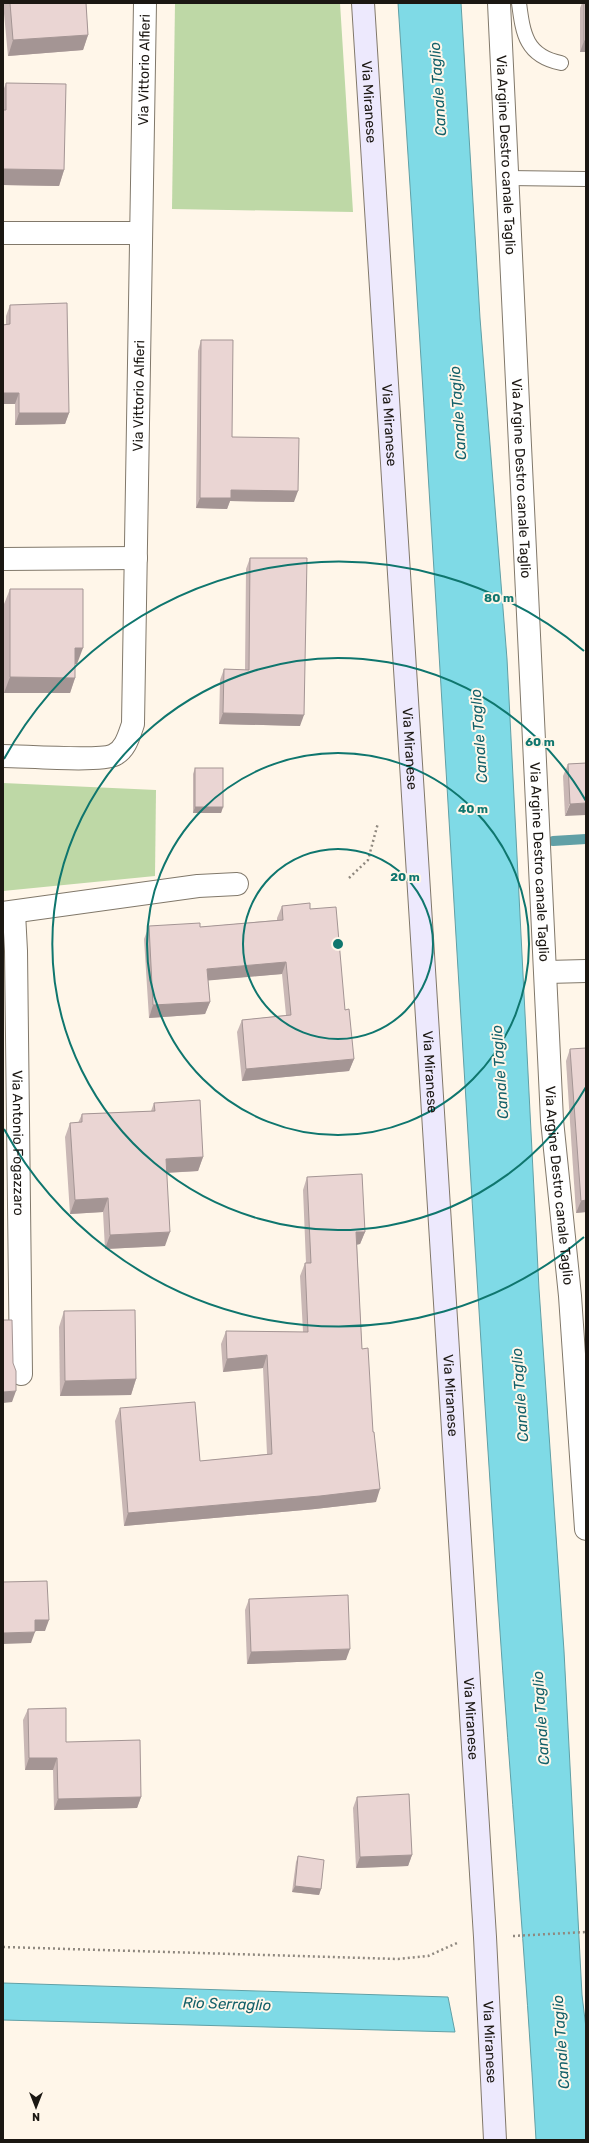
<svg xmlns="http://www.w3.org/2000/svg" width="589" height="2143" font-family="Rubik,sans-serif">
	<rect width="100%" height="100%" fill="#fff6e9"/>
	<g fill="#bed8a6">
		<path d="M175,3H340L353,212L172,209Z"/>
		<path d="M3,783L156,790L155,876L3,891Z"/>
	</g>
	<g fill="#7fdae6" stroke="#61a0a6">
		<path d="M398,3H461L480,318L507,659L539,1289L564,1651L582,1995L586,2028V2140H536C526,1961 510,1782 498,1603C462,1070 434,536 398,3Z"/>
		<path d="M3,1983L448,1997L455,2032L3,2020Z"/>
	</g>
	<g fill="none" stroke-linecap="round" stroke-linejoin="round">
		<path stroke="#61a0a6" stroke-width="10" d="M553,841L586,839"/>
		<g stroke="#81786a" stroke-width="16">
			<g id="lane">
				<path d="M519,3C523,34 526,56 561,63"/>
				<path d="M508,178L586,179"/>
			</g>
		</g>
		<g stroke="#81786a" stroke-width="24">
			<g id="street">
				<path id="s1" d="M499,3L552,1120L570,1296L586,1529"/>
				<path d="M3,233H140"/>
				<path d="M3,559L136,558"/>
				<path id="s2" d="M3,756C23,756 100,762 114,755C126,749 129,735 133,724L145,3"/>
				<path d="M3,913L198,886L237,884"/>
				<path id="s3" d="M14,913L16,951L21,1374"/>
				<path d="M547,972L586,971"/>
			</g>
		</g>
		<g stroke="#81786a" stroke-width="24">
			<g id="secondary">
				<path id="s4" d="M363,3L485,1937L495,2140"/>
			</g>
		</g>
		<g stroke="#8f887f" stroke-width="2.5" stroke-dasharray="2 3" stroke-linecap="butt">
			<path d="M349,878L368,860L378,823"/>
			<path d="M513,1936L586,1932"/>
			<path d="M3,1947L398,1959L428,1956L457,1943"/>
		</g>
		<use href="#lane" stroke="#fff" stroke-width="14"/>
		<use href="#street" stroke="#fff" stroke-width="22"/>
		<use href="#secondary" stroke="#ede9fd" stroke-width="22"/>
	</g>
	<g fill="#c9b7b5">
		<path d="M3,3H86L88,35L83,50L8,56Z"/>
		<path d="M582,3H586V52H580V8Z"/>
		<path d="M6,83L64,170L59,186L3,185V91Z"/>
		<path d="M586,119V140L585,121Z"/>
		<path d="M10,305L69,413L65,424L15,425V404H3V325L6,324V316Z"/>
		<path d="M201,340L232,437L294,502L230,501L227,509L196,508L198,351Z"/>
		<path d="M250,558L300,726L219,724L220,680L224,669L245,670L246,569Z"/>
		<path d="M10,589L77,664H75V678L70,693H4V604Z"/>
		<path d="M586,763L565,816L563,776L568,764Z"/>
		<path d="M195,768L223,807L221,813H193V774Z"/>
		<path d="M282,906L310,909L345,1010L354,1059L349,1071L242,1081L237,1032L242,1020L286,1015L282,974L208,980L210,1002L205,1014L149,1018L144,939L149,926L200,927L277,920V918Z"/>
		<path d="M570,1049L586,1212L576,1213L566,1061Z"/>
		<path d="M154,1103L203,1157L198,1171L167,1173L165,1246L105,1249L103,1212L70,1214L65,1137L70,1123H78L82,1114L151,1111Z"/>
		<path d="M307,1177L365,1232L360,1244L357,1245L362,1349L376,1502L315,1509L124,1526L115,1421L120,1408L200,1461L267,1454L263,1368L223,1372L221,1344L226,1331L303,1332L300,1276L305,1263H306L303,1190Z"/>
		<path d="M64,1311L136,1379L131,1395L60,1396L59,1327Z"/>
		<path d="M249,1599L346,1660L247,1664L245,1610Z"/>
		<path d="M28,1709L66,1742L141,1797L137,1808L54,1810L53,1770H25L23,1720Z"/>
		<path d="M357,1797L412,1855L408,1866L356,1868L353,1808Z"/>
		<path d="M298,1856L321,1889L319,1895L292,1892L296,1862Z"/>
	</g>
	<g fill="#a49594">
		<path d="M88,35L83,50L8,56L13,40Z"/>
		<path d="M584,41H586V52H580Z"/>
		<path d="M3,169L64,170L59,186L3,185Z"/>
		<path d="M3,393H19L15,404H3Z"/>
		<path d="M19,413H69L65,424L15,425Z"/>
		<path d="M231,490L298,491L294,502L230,501L227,509L196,508L200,498Z"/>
		<path d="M75,648H83L77,664H70Z"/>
		<path d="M10,677L75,678L70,693H4Z"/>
		<path d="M223,713L304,715L300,726L219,724Z"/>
		<path d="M586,803V815L565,816L570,804Z"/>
		<path d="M195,807H223L221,813H193Z"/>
		<path d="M286,962L282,974L203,981L207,969Z"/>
		<path d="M210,1002L205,1014L149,1018L153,1005Z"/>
		<path d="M354,1059L349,1071L242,1081L246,1069Z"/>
		<path d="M203,1157L198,1171L161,1173L166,1159Z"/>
		<path d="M108,1198L103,1212L70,1214L75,1200Z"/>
		<path d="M586,1200V1212L576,1213L581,1201Z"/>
		<path d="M170,1232L165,1246L105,1249L110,1235Z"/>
		<path d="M356,1232H365L360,1244L351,1245Z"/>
		<path d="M267,1355L263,1368L223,1372L227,1359Z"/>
		<path d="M136,1379L131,1395L60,1396L65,1381Z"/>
		<path d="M16,1391L12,1402L3,1403V1392Z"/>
		<path d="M380,1489L376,1502L315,1509L124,1526L128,1513Z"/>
		<path d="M35,1620H49L45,1631H31Z"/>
		<path d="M35,1632L31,1643L3,1644V1633Z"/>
		<path d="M350,1649L346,1660L247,1664L251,1652Z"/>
		<path d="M29,1758H57L53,1770H25Z"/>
		<path d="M141,1797L137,1808L54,1810L58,1799Z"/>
		<path d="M412,1855L408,1866L356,1868L360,1857Z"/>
		<path d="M295,1886L321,1889L319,1895L292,1892Z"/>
	</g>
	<g fill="#ead5d3" stroke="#a49594">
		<path d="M10,3H86L88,35L13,40Z"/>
		<rect x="584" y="3" width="2" height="38"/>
		<path d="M6,83L66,84L64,170L3,169V110H6Z"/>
		<path d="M67,303L69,413H19V393H3V325L10,324V305Z"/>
		<path d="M201,340H233L232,437L299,438L298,491L231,490V498H200Z"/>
		<path d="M250,558H307L304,715L223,713L224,669L249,670Z"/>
		<path d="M10,589H83V648H75V678L10,677Z"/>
		<path d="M586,763V803L570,804L568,764Z"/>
		<rect x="195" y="768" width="28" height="39"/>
		<path d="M310,903V909L336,907L345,1010L349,1009L354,1059L246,1069L242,1020L291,1015L286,962L207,969L210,1002L153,1005L149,926L200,923V927L283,920L282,906Z"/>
		<path d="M586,1048V1200L581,1201L570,1049Z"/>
		<path d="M200,1100L203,1157L166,1159L170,1232L110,1235L108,1198L75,1200L70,1123L82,1122V1114L155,1111L154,1103Z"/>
		<path d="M362,1174L365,1232H356L362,1349L368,1348L373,1432H374L380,1489L320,1496L128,1513L120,1408L195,1402L200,1461L272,1454L267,1355L227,1359L226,1331L308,1332L305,1263H311L307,1177Z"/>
		<path d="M135,1310L136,1379L65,1381L64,1311Z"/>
		<path d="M3,1320H12L13,1363L16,1371V1391L3,1392Z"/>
		<path d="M47,1581L49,1620H35V1632L3,1633V1582Z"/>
		<path d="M348,1595L350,1649L251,1652L249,1599Z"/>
		<path d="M66,1708V1742L140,1740L141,1797L58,1799L57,1758H29L28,1709Z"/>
		<path d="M409,1794L412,1855L360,1857L357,1797Z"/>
		<path d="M298,1856L324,1860L321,1889L295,1886Z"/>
	</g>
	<g fill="none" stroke="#0f766e" stroke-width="2">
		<circle cx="338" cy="944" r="95"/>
		<circle cx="338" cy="944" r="191"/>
		<path d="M586 1087A286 286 0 1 1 586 801"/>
		<path d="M584 1237A382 382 0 0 1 4 1129M4 759A382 382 0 0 1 584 651"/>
	</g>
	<g text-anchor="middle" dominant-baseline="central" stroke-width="4" stroke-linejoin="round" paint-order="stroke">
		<g font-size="14" fill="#1b1712" stroke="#fff6e9">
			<text stroke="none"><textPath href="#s2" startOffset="803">Via Vittorio Alfieri</textPath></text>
			<text stroke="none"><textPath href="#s4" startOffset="99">Via Miranese</textPath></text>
			<text stroke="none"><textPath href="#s1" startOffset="152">Via Argine Destro canale Taglio</textPath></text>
			<text stroke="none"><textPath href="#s2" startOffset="477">Via Vittorio Alfieri</textPath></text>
			<text stroke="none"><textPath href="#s4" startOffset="423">Via Miranese</textPath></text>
			<text stroke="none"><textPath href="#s1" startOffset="476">Via Argine Destro canale Taglio</textPath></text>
			<text stroke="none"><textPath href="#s4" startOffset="747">Via Miranese</textPath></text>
			<text stroke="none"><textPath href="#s1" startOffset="860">Via Argine Destro canale Taglio</textPath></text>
			<text stroke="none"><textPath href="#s4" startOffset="1071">Via Miranese</textPath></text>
			<text stroke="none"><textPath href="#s3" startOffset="230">Via Antonio Fogazzaro</textPath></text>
			<text stroke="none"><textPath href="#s1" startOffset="1184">Via Argine Destro canale Taglio</textPath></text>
			<text stroke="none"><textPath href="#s4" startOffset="1395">Via Miranese</textPath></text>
			<text stroke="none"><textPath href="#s4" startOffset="1719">Via Miranese</textPath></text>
			<text stroke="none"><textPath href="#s4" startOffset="2043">Via Miranese</textPath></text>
		</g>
		<g font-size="15" font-style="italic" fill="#136069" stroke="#fff6e9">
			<text transform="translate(438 89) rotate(-94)">Canale Taglio</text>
			<text transform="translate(458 413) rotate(-94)">Canale Taglio</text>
			<text transform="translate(479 736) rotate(-94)">Canale Taglio</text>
			<text transform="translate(500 1072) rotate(-94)">Canale Taglio</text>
			<text transform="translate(520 1395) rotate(-94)">Canale Taglio</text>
			<text transform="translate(541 1718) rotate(-94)">Canale Taglio</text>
			<text transform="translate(227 2004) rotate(2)">Rio Serraglio</text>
			<text transform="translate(561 2042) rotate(-94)">Canale Taglio</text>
		</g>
	</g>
	<circle cx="338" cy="944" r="6" fill="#0f766e" stroke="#fff6e9" stroke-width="2"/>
	<g font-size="12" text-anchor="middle" font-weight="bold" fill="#0f766e" stroke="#fff6e9" stroke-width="4" stroke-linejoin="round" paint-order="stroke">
		<text x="499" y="602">80 m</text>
		<text x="540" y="746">60 m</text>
		<text x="473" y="813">40 m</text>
		<text x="405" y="881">20 m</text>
	</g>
	<rect width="589" height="2143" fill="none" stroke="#1b1712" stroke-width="8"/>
	<g transform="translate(36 2107) rotate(180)" stroke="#fff6e9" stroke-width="3" paint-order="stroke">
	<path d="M0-3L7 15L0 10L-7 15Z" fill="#1b1712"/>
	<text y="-6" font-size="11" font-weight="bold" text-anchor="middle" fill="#1b1712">N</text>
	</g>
</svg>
